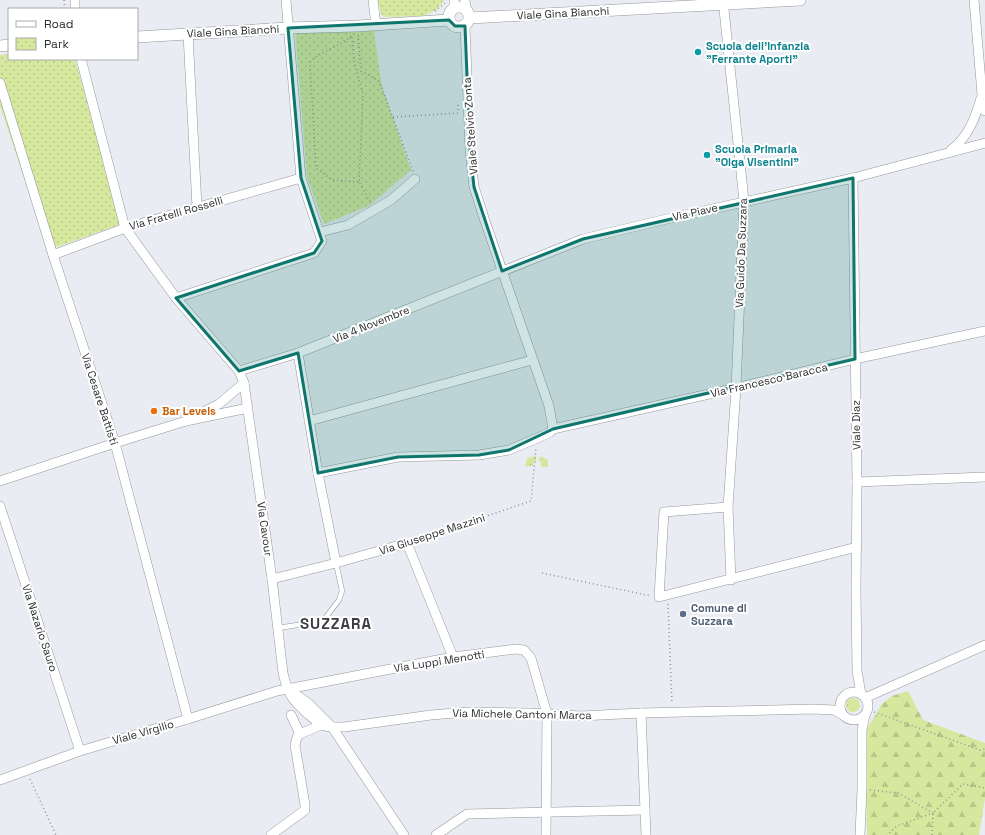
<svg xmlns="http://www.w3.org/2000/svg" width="985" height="835" font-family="'Space Grotesk',sans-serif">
	<defs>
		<pattern id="grass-tufts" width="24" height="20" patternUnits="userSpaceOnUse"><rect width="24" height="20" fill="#d5e89d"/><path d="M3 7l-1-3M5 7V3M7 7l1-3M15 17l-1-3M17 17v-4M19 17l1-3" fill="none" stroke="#b7c788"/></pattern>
		<pattern id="forest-firs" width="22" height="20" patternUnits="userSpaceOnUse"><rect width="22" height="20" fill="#d5e89d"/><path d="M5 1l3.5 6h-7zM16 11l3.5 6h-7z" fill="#b7c788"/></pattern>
		<pattern id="park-dots" width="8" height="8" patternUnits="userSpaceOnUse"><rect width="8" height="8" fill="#d5e89d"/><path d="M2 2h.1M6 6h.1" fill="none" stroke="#b7c788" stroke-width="1.8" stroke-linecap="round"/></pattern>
	</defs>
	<rect width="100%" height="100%" fill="#e9ecf2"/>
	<g fill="url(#grass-tufts)">
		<path d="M536,456V461L533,462V466H525L527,458Z"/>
		<path d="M540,456L548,460V467H541V462L539,461Z"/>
		<circle cx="853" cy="705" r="7"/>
	</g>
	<path fill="url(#forest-firs)" d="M908,691L923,720L985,743V798L979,835H867L865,749L867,729L882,704L892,696Z"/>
	<g fill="url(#park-dots)">
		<path d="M378,0H444L436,10L423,16L384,17L381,14Z"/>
		<path d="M373,26L382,86L411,170L369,206L324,224L307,177L295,28Z"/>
		<path d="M9,54V59H75L121,224L48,250L0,106V55Z"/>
	</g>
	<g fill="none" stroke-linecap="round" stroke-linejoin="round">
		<g stroke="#94979c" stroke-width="5.5">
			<path id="service" d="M278,628L323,621L339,600L342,591L336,563"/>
		</g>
		<g stroke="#94979c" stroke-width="10">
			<g id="minor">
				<path d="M75,0V9"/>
				<path d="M373,0L376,25"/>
				<path d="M465,0L466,9"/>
				<path d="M723,0L744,201L736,388L728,507"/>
				<path d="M974,0L982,94L985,111"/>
				<path d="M454,8V0"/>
				<path d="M188,34L197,207"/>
				<path d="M81,59L125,228L176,298L239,371L244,383L272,579L283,673C288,695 293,701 309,715C313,718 317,723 322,725C328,728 337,727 344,727L431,715L467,712L529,713L581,716L641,713L813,709L834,710L843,715"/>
				<path d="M0,83L53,255L115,443L188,719"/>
				<path d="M951,150C968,137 975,119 981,98"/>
				<path d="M853,178L857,482L856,590L857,671L861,694"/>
				<path d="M320,232L348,225L391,200L415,179"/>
				<path d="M53,255L125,228L301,178"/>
				<path d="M176,298L314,253L322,241L301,178L286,0"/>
				<path d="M298,353L318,473L336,563"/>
				<path d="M239,371L298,353L583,239L671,218L853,178L985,143"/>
				<path d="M244,383L219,404L186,421L248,408"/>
				<path d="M309,421L532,360"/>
				<path d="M553,429L736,388L855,359L985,331"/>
				<path d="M318,473L398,457L479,455L509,450L549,433L553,429L549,406L485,221L474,187L470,150L465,26"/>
				<path d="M0,481L115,443L186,421"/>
				<path d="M857,482L985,477"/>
				<path d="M0,506L80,751"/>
				<path d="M272,579L336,563L407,543L453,657"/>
				<path d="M731,580L728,507L664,512L659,597L857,547"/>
				<path d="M288,689L308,703L332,727L404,835"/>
				<circle cx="854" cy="706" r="14"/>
				<path d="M865,698L985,645"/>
				<path d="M641,713L646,835"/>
				<path d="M291,715L300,734"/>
				<path d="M300,734L321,725"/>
				<path d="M0,780L80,751L188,719L277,691L453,657L516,649L524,650L531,658L547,714L546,835"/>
				<path d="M271,835L305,810V805L295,745L297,737L300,734"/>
				<path d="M436,835L467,814L645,810"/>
				<path d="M860,835L862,789V730L865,715"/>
			</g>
		</g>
		<g stroke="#94979c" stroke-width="12">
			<g id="tertiary">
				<circle cx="459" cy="17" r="10"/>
				<path d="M470,18L800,0"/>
				<path d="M137,37L288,28L357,26L449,20"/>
				<path d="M0,46L9,45"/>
			</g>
		</g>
		<g stroke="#919397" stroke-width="1.5" stroke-dasharray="1 3" stroke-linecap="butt">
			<path d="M64,0L65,9"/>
			<path d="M435,11L445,3"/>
			<path d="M358,35L361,71L379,81L413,171"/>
			<path d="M351,36C338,48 322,50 310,62L316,168L332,180L359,182"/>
			<path d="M352,37L354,62L363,94L359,182L371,203"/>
			<path d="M458,105V113"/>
			<path d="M393,117L459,113"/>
			<path d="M416,540L531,501L536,448"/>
			<path d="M542,573L651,596"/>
			<path d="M668,604L672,704"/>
			<path d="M874,712L980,750L985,749"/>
			<path d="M30,779L56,835"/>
			<path d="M870,790L898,793L933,813L897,826L887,835"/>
			<path d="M932,835L933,813L963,784L985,788"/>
		</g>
		<use href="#service" stroke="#fff" stroke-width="4.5"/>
		<use href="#minor" stroke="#fff" stroke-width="9"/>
		<use href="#tertiary" stroke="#fff" stroke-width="11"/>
	</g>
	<path fill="#0f766e" fill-opacity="0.2" stroke="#0f766e" stroke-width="3" stroke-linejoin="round" d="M449,20L455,26H465L470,150L474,187L502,271L583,239L853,178L855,359L553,429L509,450L479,455L398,457L318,473L298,353L239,371L176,298L314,253L322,241L301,178L288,28Z"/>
	<g fill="#0f9aa8" stroke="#fff" stroke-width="1.5">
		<circle cx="698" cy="52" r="4"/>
		<circle cx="707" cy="155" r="4"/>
	</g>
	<circle fill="#e8710a" stroke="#fff" stroke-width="1.5" cx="154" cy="411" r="4"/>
	<circle fill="#5c6f8a" stroke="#fff" stroke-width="1.5" cx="683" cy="614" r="4"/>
	<g text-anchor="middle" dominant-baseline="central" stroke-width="4" stroke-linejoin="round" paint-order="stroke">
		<g font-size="11" fill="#2b2c2e" stroke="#fff">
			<text transform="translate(563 13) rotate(-3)">Viale Gina Bianchi</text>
			<text transform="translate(233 31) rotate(-3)">Viale Gina Bianchi</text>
			<text transform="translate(470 126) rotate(-94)">Viale Stelvio Zonta</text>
			<text transform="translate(695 212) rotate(-13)">Via Piave</text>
			<text transform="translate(176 213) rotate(-16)">Via Fratelli Rosselli</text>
			<text transform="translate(741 253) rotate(-88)">Via Guido Da Suzzara</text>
			<text transform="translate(371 324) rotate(-22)">Via 4 Novembre</text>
			<text transform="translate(769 380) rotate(-13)">Via Francesco Baracca</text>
			<text transform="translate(100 399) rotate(72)">Via Cesare Battisti</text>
			<text transform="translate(856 425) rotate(-91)">Viale Diaz</text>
			<text transform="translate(265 529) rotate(82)">Via Cavour</text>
			<text transform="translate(432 534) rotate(-18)">Via Giuseppe Mazzini</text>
			<text transform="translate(40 628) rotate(72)">Via Nazario Sauro</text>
			<text transform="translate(439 661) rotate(-9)">Via Luppi Menotti</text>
			<text transform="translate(522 714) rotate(1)">Via Michele Cantoni Marca</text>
			<text transform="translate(143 732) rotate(-16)">Viale Virgilio</text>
		</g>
		<g font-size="11" font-weight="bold" fill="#0d838f" stroke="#fff" text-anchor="start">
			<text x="706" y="46">Scuola dell'Infanzia<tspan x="706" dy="13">"Ferrante Aporti"</tspan></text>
			<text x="715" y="149">Scuola Primaria<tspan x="715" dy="13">"Olga Visentini"</tspan></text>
		</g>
		<g font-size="11" font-weight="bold" fill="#c56008" stroke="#fff" text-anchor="start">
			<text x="162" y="411">Bar Levels</text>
		</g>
		<g font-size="11" font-weight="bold" fill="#4e5e75" stroke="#fff" text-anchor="start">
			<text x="691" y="608">Comune di<tspan x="691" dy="13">Suzzara</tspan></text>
		</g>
		<g font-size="15" font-weight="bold" letter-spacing="1" fill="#3c3e42" stroke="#fff">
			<text x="336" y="623">SUZZARA</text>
		</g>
	</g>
	<rect x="8" y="8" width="130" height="52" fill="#ffffff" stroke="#aaabab"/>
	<rect x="16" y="21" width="20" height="6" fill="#ffffff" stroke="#aaabab"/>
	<text x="44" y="28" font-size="12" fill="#2b2c2e">Road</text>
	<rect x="16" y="38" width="20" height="12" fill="url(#park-dots)" stroke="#aaabab"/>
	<text x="44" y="48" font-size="12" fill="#2b2c2e">Park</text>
</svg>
